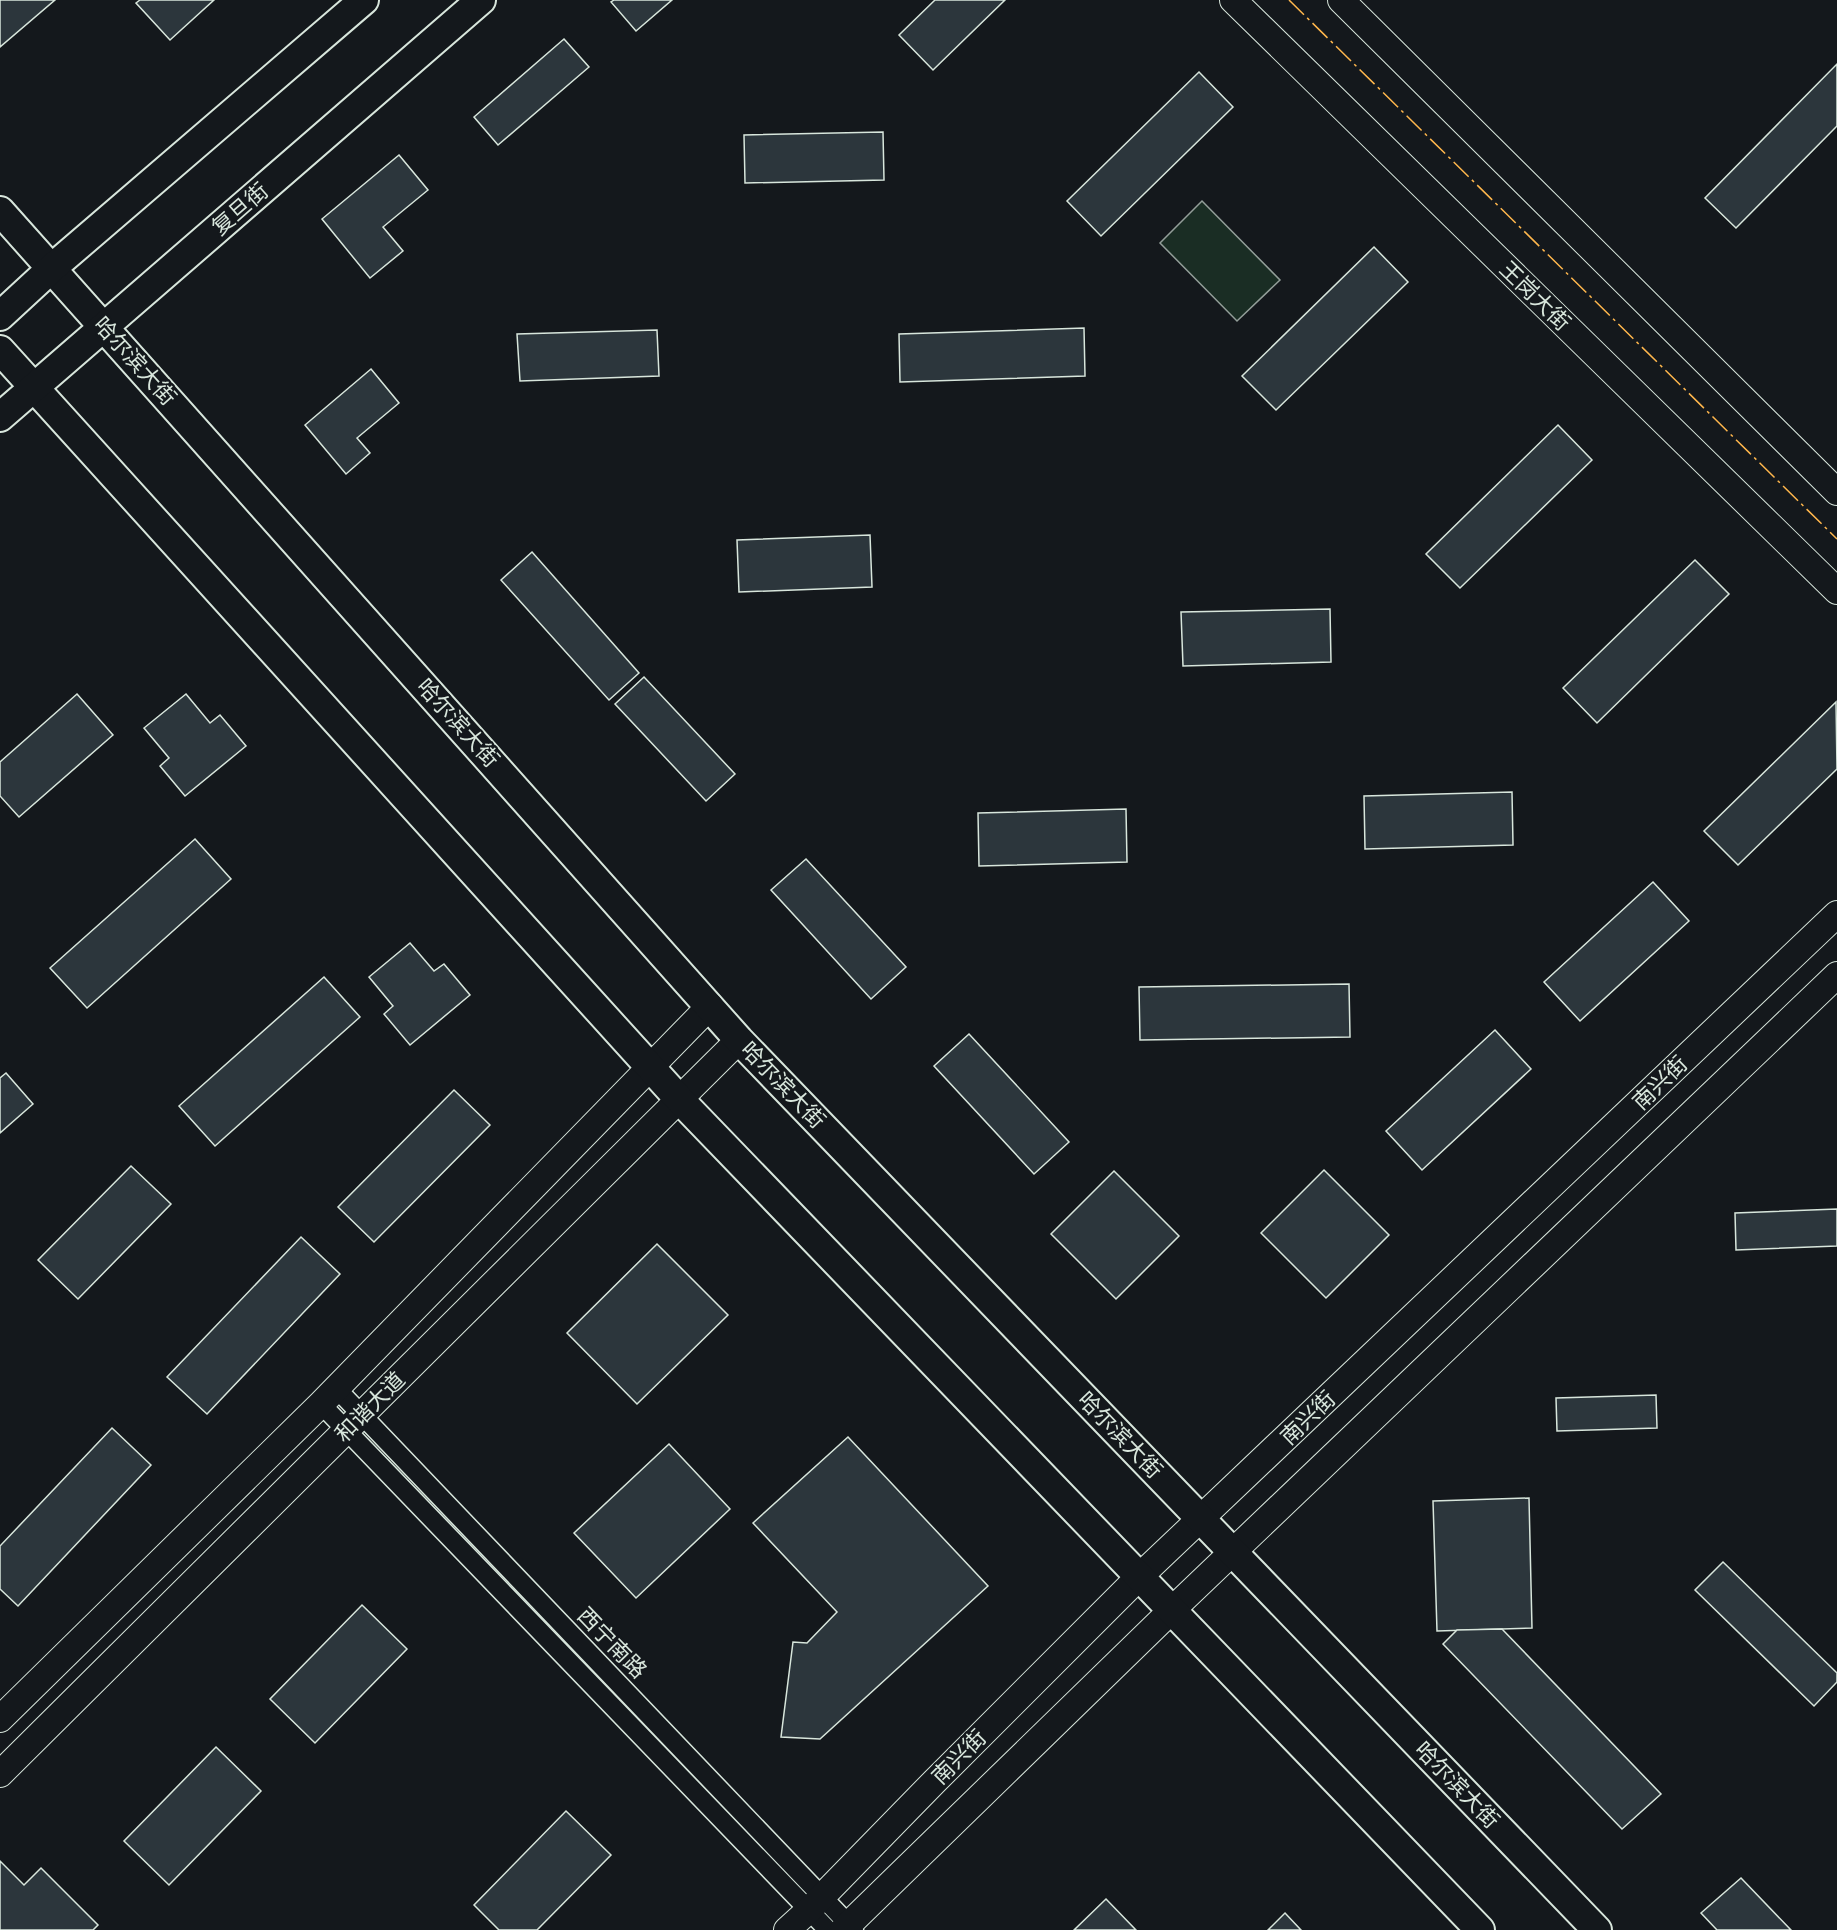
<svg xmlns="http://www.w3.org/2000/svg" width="1837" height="1930" font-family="Signika,'Noto Sans SC',sans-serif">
	<rect width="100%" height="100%" fill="#14181c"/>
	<path fill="#1a2d24" stroke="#939e99" stroke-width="1.5" d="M1202,201L1280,280L1237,321L1160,243Z"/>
	<g fill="#2c363c" stroke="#d8e6dc" stroke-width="1.5">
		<path d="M0,0H55L0,47Z"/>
		<path d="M140,0H214L170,40L136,3Z"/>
		<path d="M614,0H672L636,31L611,2Z"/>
		<path d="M935,0H1005L933,70L899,35Z"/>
		<path d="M564,39L589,67L498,145L474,117Z"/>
		<path d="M1837,64V126L1736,228L1705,198Z"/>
		<path d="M1199,72L1233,107L1101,236L1067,201Z"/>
		<path d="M883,132L884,180L745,183L744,135Z"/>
		<path d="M399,155L428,190L383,227L403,251L370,278L322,219Z"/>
		<path d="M1374,247L1408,282L1276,410L1242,376Z"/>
		<path d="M1084,328L1085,376L900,382L899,334Z"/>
		<path d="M657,330L659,376L520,381L517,334Z"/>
		<path d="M371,369L399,403L357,438L370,453L346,474L305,425Z"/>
		<path d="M1558,425L1592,460L1460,588L1426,554Z"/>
		<path d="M870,535L872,587L739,592L737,540Z"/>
		<path d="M532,552L639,673L609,700L501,580Z"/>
		<path d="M1695,560L1729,594L1597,723L1563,688Z"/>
		<path d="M1330,609L1331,662L1183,666L1181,612Z"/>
		<path d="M644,677L735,774L706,801L615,704Z"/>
		<path d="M77,694L113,735L19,817L0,796V762Z"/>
		<path d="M186,694L210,723L220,715L246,746L185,796L160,766L169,758L144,728Z"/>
		<path d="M1836,702L1837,769L1738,865L1704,831Z"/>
		<path d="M1512,792L1513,845L1365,849L1364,796Z"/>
		<path d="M1126,809L1127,862L979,866L978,813Z"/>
		<path d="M195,839L231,879L87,1008L50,968Z"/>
		<path d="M806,859L906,967L871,999L771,890Z"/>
		<path d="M1653,882L1689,921L1580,1021L1544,982Z"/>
		<path d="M410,943L434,971L444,964L470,995L410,1045L384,1014L393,1006L369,977Z"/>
		<path d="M324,977L360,1017L215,1146L179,1106Z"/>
		<path d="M1349,984L1350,1037L1140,1040L1139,987Z"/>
		<path d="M1495,1030L1531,1069L1422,1170L1386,1131Z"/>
		<path d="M969,1034L1069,1142L1034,1174L934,1066Z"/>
		<path d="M6,1073L33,1104L0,1133V1078Z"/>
		<path d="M454,1090L490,1125L374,1242L338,1207Z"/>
		<path d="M131,1166L171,1204L78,1299L38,1260Z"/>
		<path d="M1324,1170L1389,1235L1326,1298L1261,1233Z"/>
		<path d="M1114,1171L1179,1236L1116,1299L1051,1234Z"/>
		<path d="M1837,1209V1246L1736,1250L1735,1213Z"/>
		<path d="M301,1237L340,1274L207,1414L167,1377Z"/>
		<path d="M657,1244L728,1315L637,1404L567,1333Z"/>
		<path d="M1656,1395L1657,1428L1557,1431L1556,1398Z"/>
		<path d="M112,1428L151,1465L18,1606L0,1589V1546Z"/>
		<path d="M848,1437L988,1586L820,1739L781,1737L793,1642L807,1643L837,1612L753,1523Z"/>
		<path d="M669,1444L730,1509L636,1598L574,1533Z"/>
		<path d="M1529,1498L1532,1628L1437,1631L1433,1501Z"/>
		<path d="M1723,1562L1837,1673V1682L1814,1706L1695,1590Z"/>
		<path d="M362,1605L407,1649L315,1743L270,1699Z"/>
		<path d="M1502,1629L1661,1794L1622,1829L1443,1644L1457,1630Z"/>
		<path d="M216,1747L261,1791L169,1885L124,1841Z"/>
		<path d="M566,1811L611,1855L537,1930H499L474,1905Z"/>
		<path d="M0,1861L24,1885L41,1868L98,1925L93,1930H0Z"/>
		<path d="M1741,1878L1791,1930H1717L1701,1913Z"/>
		<path d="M1106,1899L1136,1930H1074Z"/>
		<path d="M1285,1913L1301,1930H1268Z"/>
	</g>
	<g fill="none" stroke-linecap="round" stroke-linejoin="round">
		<g stroke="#d8e6dc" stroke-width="21">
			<g id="street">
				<path d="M336,1388L854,1930"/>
				<path d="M321,1404L828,1930"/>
			</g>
		</g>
		<g stroke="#d8e6dc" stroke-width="28">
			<g id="secondary">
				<path d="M1233,0L1837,591"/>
				<path d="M1341,0L1837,492"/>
				<path d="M0,1719L321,1404L710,1006"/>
				<path d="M0,1774L739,1040"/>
				<path d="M787,1930L809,1910L935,1781L1139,1577L1837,914"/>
				<path d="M843,1930L1173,1609L1837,975"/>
			</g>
		</g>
		<g stroke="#d8e6dc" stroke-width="32">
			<g id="primary">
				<path d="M0,211L739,1040L1597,1930"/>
				<path d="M0,316L52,268L364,0"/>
				<path d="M0,350L679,1099L1480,1930"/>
				<path d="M0,417L481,0"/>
			</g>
		</g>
		<use href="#street" stroke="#14181c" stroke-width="18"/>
		<use href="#secondary" stroke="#14181c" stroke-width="26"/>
		<use href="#primary" stroke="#14181c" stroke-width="28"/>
		<path stroke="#ffb74d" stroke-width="1.5" stroke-dasharray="21 4.5 3 4.5" stroke-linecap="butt" d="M1289,0L1837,539"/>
	</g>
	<g text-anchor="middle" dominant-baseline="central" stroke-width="4.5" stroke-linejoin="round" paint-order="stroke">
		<g font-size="22" fill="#d8e6dc" stroke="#14181c">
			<text transform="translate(240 209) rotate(-41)">复旦街</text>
			<text transform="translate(1535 296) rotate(44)">王岗大街</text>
			<text transform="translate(135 361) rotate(48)">哈尔滨大街</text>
			<text transform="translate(458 723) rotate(48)">哈尔滨大街</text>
			<text transform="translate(1660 1083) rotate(-44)">南兴街</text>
			<text transform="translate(783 1085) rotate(46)">哈尔滨大街</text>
			<text transform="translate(370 1407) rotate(-45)">和谐大道</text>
			<text transform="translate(1308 1418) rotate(-44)">南兴街</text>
			<text transform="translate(1120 1435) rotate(46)">哈尔滨大街</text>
			<text transform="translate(612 1643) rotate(46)">西宁南路</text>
			<text transform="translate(959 1757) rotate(-45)">南兴街</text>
			<text transform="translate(1457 1785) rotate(46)">哈尔滨大街</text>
		</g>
	</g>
</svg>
